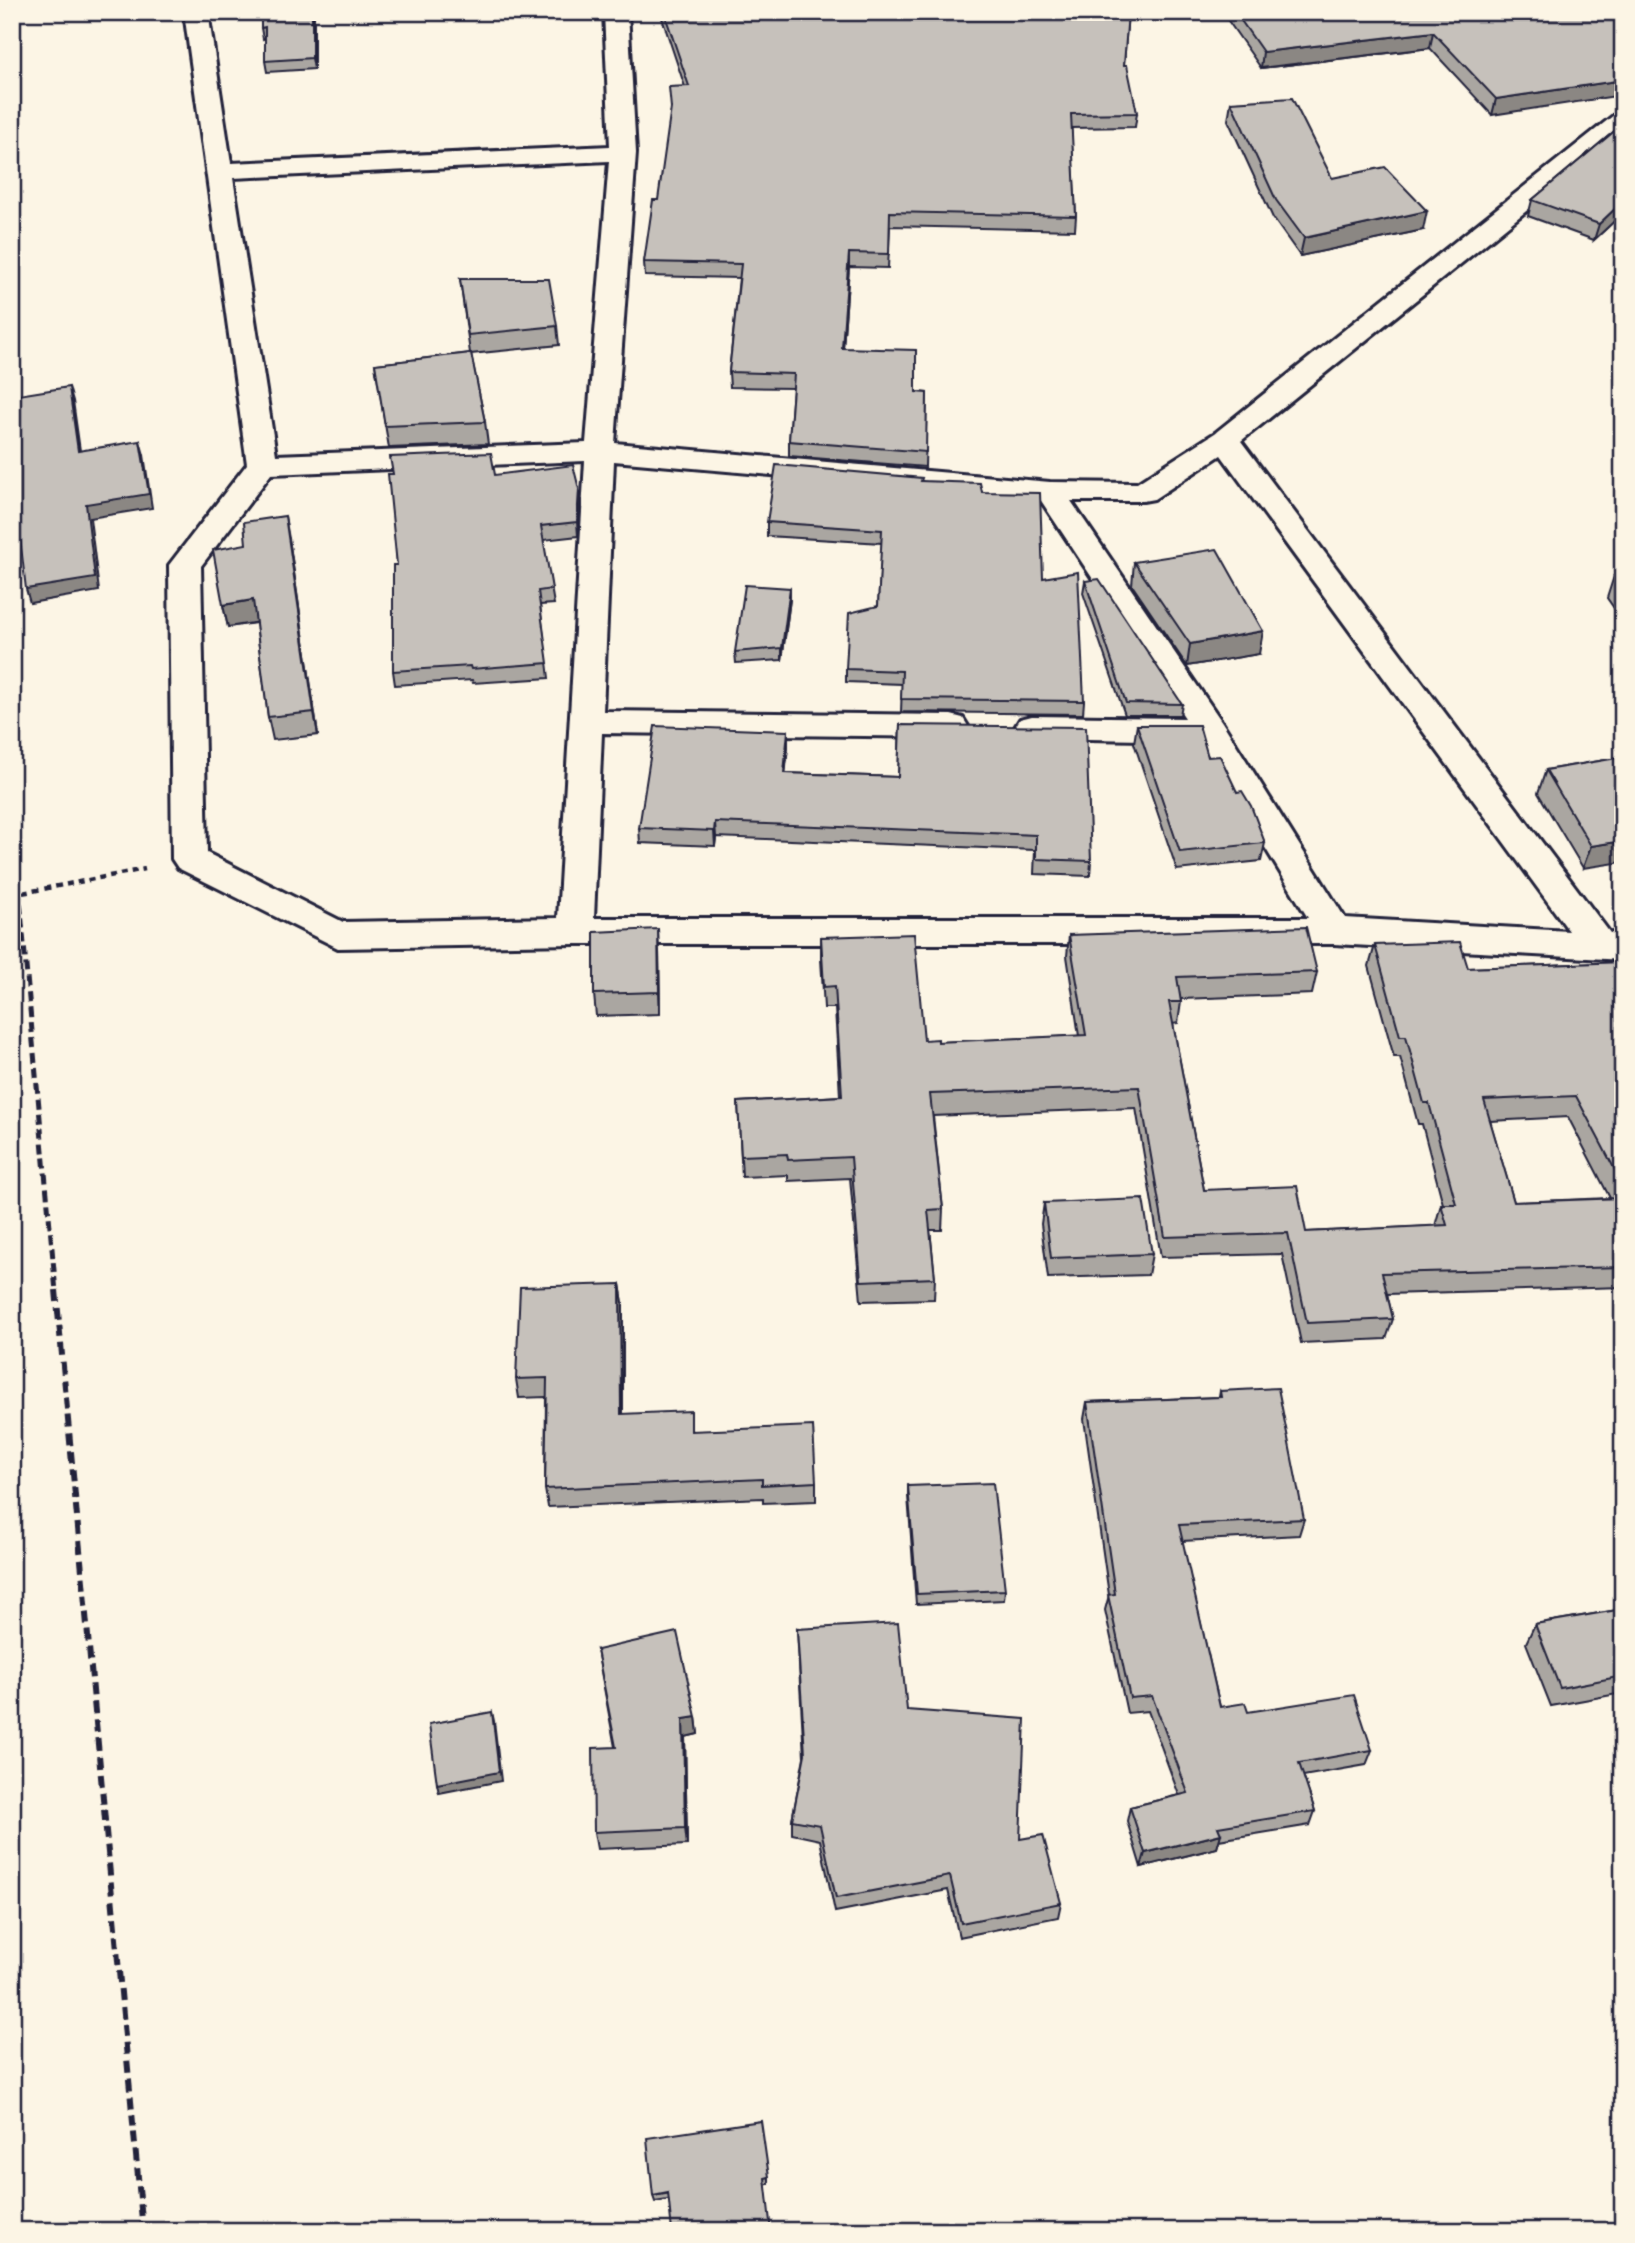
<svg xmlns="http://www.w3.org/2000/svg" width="1635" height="2243" font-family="Mynerve,sans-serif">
	<rect width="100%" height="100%" fill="#fcf5e5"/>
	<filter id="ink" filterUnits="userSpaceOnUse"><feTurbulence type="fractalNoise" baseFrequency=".0143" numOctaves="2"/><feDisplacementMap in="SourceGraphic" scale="14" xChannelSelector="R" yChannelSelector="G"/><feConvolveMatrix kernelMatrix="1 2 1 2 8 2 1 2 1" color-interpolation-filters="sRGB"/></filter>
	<g filter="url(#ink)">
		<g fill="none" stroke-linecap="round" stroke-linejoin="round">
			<g stroke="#22223b" stroke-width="6">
				<path id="street" d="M184,12H208L231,163L610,146L604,12H628L636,153L615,443L1050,482L1137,483L1215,433L1614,115L1623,112V133L1241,441L1610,933L1623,934V960L1334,944H575L338,948L178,868L172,859L169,565L247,464ZM609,161L586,443L276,455L233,178ZM1221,455L1569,931L1345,918L1222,722L1071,501H1143L1154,499ZM585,461L558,918L343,922L207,853L201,566L271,474ZM614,461L1040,499L1185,718L1032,716L1020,719L1015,727L1020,735L1032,738L1200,741L1308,918H594L602,733L951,737L963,734L968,726L963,718L951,715L603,711Z"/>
			</g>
			<path stroke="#22223b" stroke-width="4.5" stroke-dasharray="6 5" stroke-linecap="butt" d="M12,895L145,869"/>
			<use href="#street" fill="#fcf5e5" fill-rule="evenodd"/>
			<path stroke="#22223b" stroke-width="5" stroke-dasharray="10 5" stroke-linecap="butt" d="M12,814L56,1292"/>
			<path stroke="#22223b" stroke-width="6" stroke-dasharray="12 6" stroke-linecap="butt" d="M56,1290L143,2231"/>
		</g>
		<g fill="#aaa6a1" stroke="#22223b" stroke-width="2" fill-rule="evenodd">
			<path d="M314,12V69L267,72L265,61V38L263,39L261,28Z"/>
			<path d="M660,12H1128L1124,65L1137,113L1135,127L1071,128L1076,216L1075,230L890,226L888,268L849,267L843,348L916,392L927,393L925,467L789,456V441L793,388L730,387L729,372L739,278L645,276L644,262L685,87Z"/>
			<path d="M1222,12H1623L1492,115L1430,48L1261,68Z"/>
			<path d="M1231,102L1332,178L1423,230L1300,256L1273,218L1228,120Z"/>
			<path d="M1623,124V213L1594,240L1528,216L1532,200Z"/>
			<path d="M460,279L557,326L559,345L471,354L485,422L488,444L389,448L375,364L470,353Z"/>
			<path d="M393,474L495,475L580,503L578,536L543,540L554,604L540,605L549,678L473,683L472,680L395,685L393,671L397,565Z"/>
			<path d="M922,481L982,492L1043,578L1084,701L1083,714L901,712L902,684L846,682V669L878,606L882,543L767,536V522Z"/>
			<path d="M289,539L318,735L273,740L268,717L256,623L228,627L223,605Z"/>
			<path d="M1134,562L1259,654L1187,666L1132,585Z"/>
			<path d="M1623,574V621L1607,598L1614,576Z"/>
			<path d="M1085,581L1182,704L1180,715H1125L1083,593Z"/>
			<path d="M790,588V599L782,660L736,663L735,652Z"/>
			<path d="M900,725L1091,861L1090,876L1034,874L1035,850L716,837L715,846L640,843L639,828L788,731V746L785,773L898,777Z"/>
			<path d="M1137,725L1208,757L1237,792L1265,843L1261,861L1177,870L1134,743Z"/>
			<path d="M1623,757L1583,868L1538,793L1546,770Z"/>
			<path d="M1069,935L1317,972L1312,994L1181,999V1002L1178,1023L1173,1024L1204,1190L1306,1232L1435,1226L1441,1204H1443L1422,1124H1418L1400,1057H1394L1369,966L1375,945L1468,968L1623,962V1287L1387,1294L1393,1319L1386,1339L1301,1343L1282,1254L1161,1257L1136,1108L933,1116L943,1209L942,1230H930L935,1278L934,1299L861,1301L850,1178L788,1181V1175L742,1177L738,1102L840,1096L835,1008H824L821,959V937L924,1040L938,1042L1079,1036L1067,956ZM1568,1117L1610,1198L1514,1202L1490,1121Z"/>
			<path d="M659,951L660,1014L596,1016L594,994Z"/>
			<path d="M1044,1203L1152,1254L1148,1275L1048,1278L1041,1224Z"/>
			<path d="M620,1284L623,1303V1414L693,1431L816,1482V1501L763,1503V1498L548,1507L545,1489L546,1397L519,1398L516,1379Z"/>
			<path d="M1220,1391L1304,1519L1299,1535L1182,1541L1220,1707L1248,1712L1372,1750L1366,1765L1303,1776L1315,1811L1310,1825L1219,1840L1217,1848L1141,1867L1127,1821L1130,1807L1179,1795L1148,1711L1127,1713L1105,1610L1109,1595L1084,1419L1087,1402L1219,1397Z"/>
			<path d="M908,1486L1005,1590L1004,1600L916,1604L908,1496Z"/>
			<path d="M1623,1609V1693L1551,1706L1526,1643L1535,1624Z"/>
			<path d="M797,1629L907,1710L1020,1839L1061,1903L1058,1917L959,1937L948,1890L835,1912L820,1840L792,1834V1820L804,1757Z"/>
			<path d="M597,1650L696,1717L698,1734L685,1737L687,1845L597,1849L594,1832L615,1747Z"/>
			<path d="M769,2177V2184L655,2202L653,2196Z"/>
		</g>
		<g fill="#8b8783" stroke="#22223b" stroke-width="2">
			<path d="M312,12H314V69L312,58Z"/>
			<path d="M1433,32L1430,48L1261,68L1263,52Z"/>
			<path d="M1623,80V95L1492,115L1496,99Z"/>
			<path d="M1623,201V213L1594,240L1599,224Z"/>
			<path d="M1427,211L1423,230L1300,256L1304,238Z"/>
			<path d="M849,253V267L842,362V348Z"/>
			<path d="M69,387L73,401L82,465L78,451Z"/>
			<path d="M140,441L144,455L152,508L90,518L99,591L30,603L26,589L86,504Z"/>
			<path d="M579,489L580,503L578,536L577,522Z"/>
			<path d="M285,516L289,539L318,735L314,712Z"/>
			<path d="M790,588V599L782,660V648Z"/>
			<path d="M253,600L259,622L228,627L223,605Z"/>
			<path d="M1263,631L1259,654L1187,666L1190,644Z"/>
			<path d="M788,731V746L784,788V773Z"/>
			<path d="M715,822L716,837L715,846L714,831Z"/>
			<path d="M1623,841V862L1583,868L1591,846Z"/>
			<path d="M658,929L659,951L660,1014L659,992Z"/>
			<path d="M620,1284L623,1303V1432L621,1414Z"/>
			<path d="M492,1712L494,1721L501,1781L439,1793L437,1784Z"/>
			<path d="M696,1717L698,1734L685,1737L687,1845L685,1828L683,1719Z"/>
			<path d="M1221,1834L1217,1848L1141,1867L1145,1853Z"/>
		</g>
		<g fill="#c6c1bb" stroke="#22223b" stroke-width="2">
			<path d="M261,12H312V58L265,61V27L261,28Z"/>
			<path d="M664,12H1128L1124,65H1127L1137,113L1071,114L1076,216L890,212L889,254L849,253L842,348L916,350V392L927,393L926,452L789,441L794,374L729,372L741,264L644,262L653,200H658L671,108L669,87L689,86Z"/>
			<path d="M1235,12H1623V80L1496,99L1433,32L1263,52Z"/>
			<path d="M1292,98L1332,178L1385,167L1427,211L1304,238L1276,200L1231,102Z"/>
			<path d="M1623,124V201L1599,224L1532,200Z"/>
			<path d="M460,279H549L557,326L468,335Z"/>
			<path d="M471,353L485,422L385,426L375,364Z"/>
			<path d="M69,387L78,451L140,441L149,494L86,504L95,578L26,589L12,469V396Z"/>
			<path d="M491,453L495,475L573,465L579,489L577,522L541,526L552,589L538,591L548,663L471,669L470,666L393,671V565H397L388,474H393L390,457Z"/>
			<path d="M776,465L922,478L921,481L980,483L982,492L1040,493L1043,578L1078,572L1084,701L901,699L902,671L846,669L849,613L878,606L882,530L767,522Z"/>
			<path d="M285,516L314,712L268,717L253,600L223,605L213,550L246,544L244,522Z"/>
			<path d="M1217,549L1263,631L1190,644L1134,562Z"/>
			<path d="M1623,574V588L1614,576Z"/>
			<path d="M1099,579L1182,704L1126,703L1085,581Z"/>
			<path d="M745,585L790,588L782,648L735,652Z"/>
			<path d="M900,725L1086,727L1091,861L1036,859V835L715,822L714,831L639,828L655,726L788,731L784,773L898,777Z"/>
			<path d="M1137,725H1199L1208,757L1220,756L1237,792L1242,791L1251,806L1265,843L1180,852Z"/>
			<path d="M1623,757V841L1591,846L1546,770Z"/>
			<path d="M1306,927L1317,972L1177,977L1181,1002H1169L1204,1190L1297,1186L1306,1232L1447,1225L1441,1204H1456L1429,1103H1424L1406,1036H1400L1375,945L1460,942L1468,968L1623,962V1069H1616L1623,1083V1185L1576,1096L1484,1100L1514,1202L1623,1198V1267L1382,1273L1393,1319L1307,1323L1288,1233L1165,1237L1139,1087L930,1094L943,1209L928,1210L935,1278L861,1281L851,1157L788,1160L787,1154L741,1156L738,1102L842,1096L835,986L824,987L821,937L914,934L924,1040L938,1039V1042L1086,1035L1069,935Z"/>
			<path d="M658,929L659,992L594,994V932Z"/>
			<path d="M1143,1199L1152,1254L1051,1258L1044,1203Z"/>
			<path d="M620,1284L621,1414L691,1411V1431L813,1426L816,1482L762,1485V1479L545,1489L547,1378L516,1379L520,1287Z"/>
			<path d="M1278,1388L1304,1519L1179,1525L1220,1707L1245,1703L1248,1712L1354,1695L1372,1750L1299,1763L1315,1811L1218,1827L1221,1834L1145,1853L1130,1807L1188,1793L1152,1696L1130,1698L1108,1595L1115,1594L1087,1402L1221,1397L1220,1391Z"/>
			<path d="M993,1483L1005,1590L917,1594L908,1486Z"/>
			<path d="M1623,1609V1676L1560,1688L1535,1624Z"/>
			<path d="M898,1623L907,1710L1025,1719L1020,1839L1043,1835L1061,1903L961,1923L950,1876L836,1898L820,1825L792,1820L805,1754L797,1629Z"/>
			<path d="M677,1632L696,1717L683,1719L685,1828L594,1832L593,1748L616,1747L597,1650Z"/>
			<path d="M492,1712L499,1772L437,1784L429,1724Z"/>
			<path d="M761,2121L769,2177L765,2178L771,2231H672L668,2193L653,2196L647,2138Z"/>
		</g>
	</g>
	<rect width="1635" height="2243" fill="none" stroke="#fcf5e5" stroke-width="42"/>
	<rect x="21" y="21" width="1593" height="2201" fill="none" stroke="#22223b" stroke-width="2.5" filter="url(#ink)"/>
</svg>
